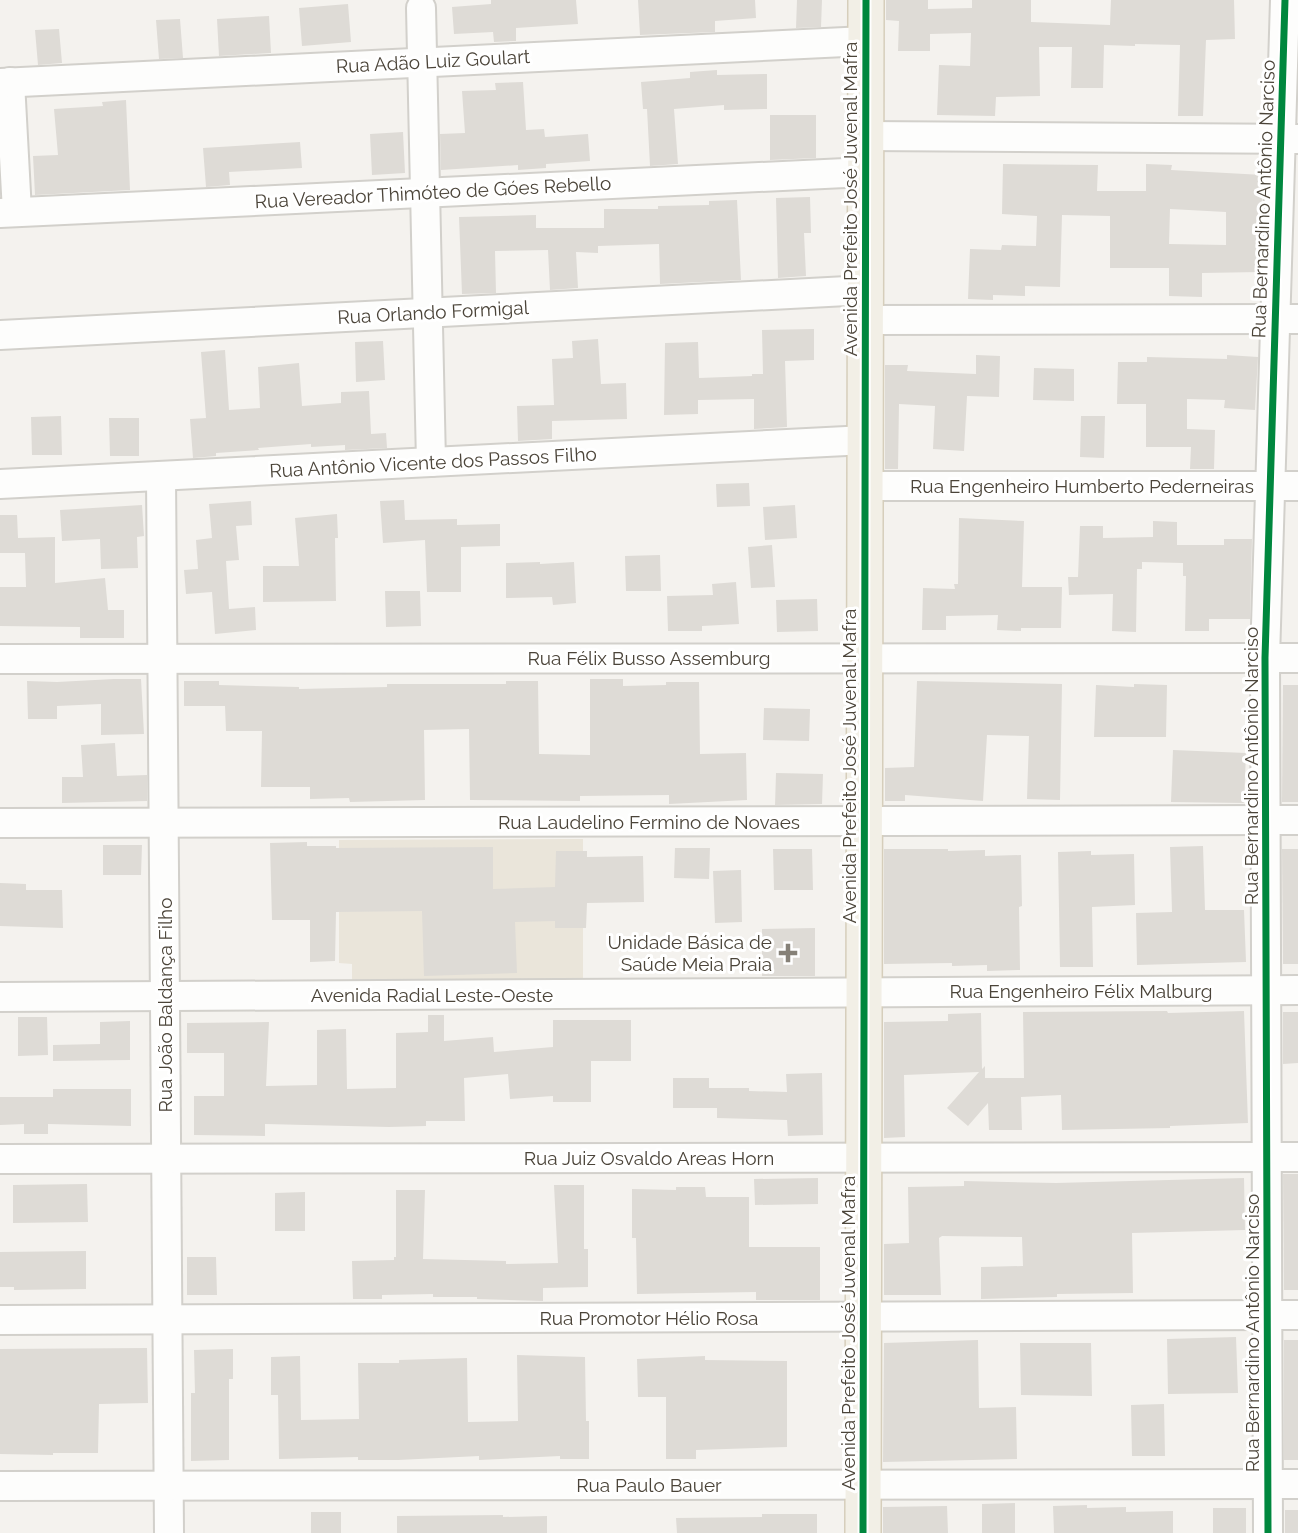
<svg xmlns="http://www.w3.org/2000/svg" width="1298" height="1533" font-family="Raleway,sans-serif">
	<rect width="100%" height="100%" fill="#f4f2ee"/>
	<path fill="#eae5da" d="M583,839V981L352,982V964L339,963V840Z"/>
	<g fill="#dedbd6" fill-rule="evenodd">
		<path d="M491,0H576L578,24L516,28V41L494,42L493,32L454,34L452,7L491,4Z"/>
		<path d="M638,0H755L756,18L715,21V32L640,35Z"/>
		<path d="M797,0H822L821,27L796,28Z"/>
		<path d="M886,0H928V9L972,8V0H1031V22L1110,25L1111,0H1234L1235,39L1206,40L1203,116H1178L1180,45L1135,44V46L1104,45L1103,88H1071L1072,47H1039L1040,96L996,97L995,116L937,115L939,65L970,66L971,33L930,34V51H898L899,21L886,20Z"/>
		<path d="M348,4L351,42L302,46L299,8Z"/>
		<path d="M269,16L271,53L219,56L217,19Z"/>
		<path d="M180,19L183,58L159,59L156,20Z"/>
		<path d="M59,29L62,63L38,65L35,30Z"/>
		<path d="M717,70V75L767,74V109L724,110V105L674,109L678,164L650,166L647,109H643L641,82L690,78V72Z"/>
		<path d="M523,82L526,130L544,129L545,137L588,134L590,161L546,164V168L518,170V165L441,170L440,134L465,133L462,91L496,90L495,83Z"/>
		<path d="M126,100L130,190L35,195L33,156L58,155L54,109L103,106L102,102Z"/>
		<path d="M770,115H816V158L770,160Z"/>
		<path d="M403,132L405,173L372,175L370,134Z"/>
		<path d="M300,142L302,168L229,172L230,185L206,187L203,148Z"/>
		<path d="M1003,164L1098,165L1097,191H1146V164L1172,165L1171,170L1263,175L1260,272L1202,273V297L1169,296V268H1110V216L1062,215L1060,287L1025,286V296L993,295V300L968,299L970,249L1001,250L1002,245L1036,246L1037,216L1002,214ZM1170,209L1226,212V245L1169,244Z"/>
		<path d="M810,197L811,233H804L806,276L778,278L776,198Z"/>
		<path d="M737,200L741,280L660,284L659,244L598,246V253L576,252L578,288L550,290L548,250L495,251L496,293L462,294L459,217L536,215V228H604V209H658V206L709,205V201Z"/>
		<path d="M814,329V360L785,361L787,427L754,429V399L698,400V414L664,415L665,343L698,342L699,378L752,376V374H763L762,330Z"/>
		<path d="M598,339L601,384L626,383L627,419L552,421V439L518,441L517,406L554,405L552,359L573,358L572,341Z"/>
		<path d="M383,341L385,380L356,382L355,342Z"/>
		<path d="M225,350L229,410L260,408L258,367L299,363L302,406L341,403V392L369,391L371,434L386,433L387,448L345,450V445L311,447V444L258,448L259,450L216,453V456L193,458L190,419L206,418L201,352Z"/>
		<path d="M976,355L1000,356L999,397L967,396L964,451L933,449L935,406L899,404L898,469H885V365H908L907,371L976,374Z"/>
		<path d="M1227,355L1258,357L1255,410L1224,408L1225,400L1187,399V429L1215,430L1214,469H1190L1191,447H1146V404H1117L1118,362H1147V357L1227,359Z"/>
		<path d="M1034,368L1074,369V401L1033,400Z"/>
		<path d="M61,416L62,455H32L31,417Z"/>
		<path d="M1081,416H1105L1104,458L1080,457Z"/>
		<path d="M109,418H139V456H110Z"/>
		<path d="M749,483L750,506L717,507L716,484Z"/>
		<path d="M404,500L405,520L457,519V525L500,524V546L461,547V592H427L425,540L383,543L380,501Z"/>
		<path d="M251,501L252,525L236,526L239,560L226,561L229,609L255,607L256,630L215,634L212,592L186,594L184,570L198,569L196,540L212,538L209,504Z"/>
		<path d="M142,505L144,536L137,537L138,568L101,569L100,539L62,541L60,510Z"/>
		<path d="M795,505L797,538L765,540L763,507Z"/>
		<path d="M337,514L338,538H335L336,601L263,602V566H299L295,518Z"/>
		<path d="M0,515H17L18,538L55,537V583L105,578L108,610H124V638H80V627L0,626V587H26L25,553H0Z"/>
		<path d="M959,518L1024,521L1022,587H1062L1061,628H1021V631L997,630L998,615L946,616V630H922L923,588L955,589L954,584H958Z"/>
		<path d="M1153,521L1177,522V545H1224V539H1252L1250,619H1209V631H1185L1186,576H1183V563L1142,562V569H1137L1136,632L1112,631L1113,594L1069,595L1068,577H1078L1080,526H1103V538L1153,537Z"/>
		<path d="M772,545L775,587L751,588L748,547Z"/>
		<path d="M660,555L661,591H626L625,556Z"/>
		<path d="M540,562V564L574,562L576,603L553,605L552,597L506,598V563Z"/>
		<path d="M736,582L739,624L702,626V631H668L667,596L713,595L712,584Z"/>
		<path d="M385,591H420L421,626L386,627Z"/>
		<path d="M817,599L818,631L777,632L776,600Z"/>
		<path d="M114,679H141L144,734L101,735V704L57,706V719H28L27,681L57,682Z"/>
		<path d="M590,679H623V686L666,685V682H699L700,754L746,753L747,800L669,804V795L580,796V801L470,800L469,729L424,730L425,800L350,802L349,798L310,799V787H261L262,731H226L225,706H184V681H219V685L299,687V689L387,687V684H506V681H538L539,754L590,755Z"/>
		<path d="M917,681L1062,684L1060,800L1027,799L1029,736L987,735L983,801L905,795V801H885V768L914,767Z"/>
		<path d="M1134,684L1167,685L1166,737H1094L1096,685L1134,687Z"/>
		<path d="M1283,685H1298V802H1282Z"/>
		<path d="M764,708L810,709L809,741L763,740Z"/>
		<path d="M115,743L117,776L147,775V801L62,803V777H83L81,745Z"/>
		<path d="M1173,750L1246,753L1244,803L1171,802Z"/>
		<path d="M776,773L823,774L822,804L775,805Z"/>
		<path d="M307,842V846H336V848L493,847V889L555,887L556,851H587V857L643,856L644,902L587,903L586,928H555V921L515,922L517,973L424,976L422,911L336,912L335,961L310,962V920H272L270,843Z"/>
		<path d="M103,845H142L141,875H103Z"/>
		<path d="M1203,846L1205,910H1244L1246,962L1137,965L1136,913L1172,912L1170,847Z"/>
		<path d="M675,848H710L709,879L674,878Z"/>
		<path d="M773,849H812L813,890H774Z"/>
		<path d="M884,849H948V851L985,850V856L1021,855L1022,906L1019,907L1020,970L987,971V965L952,966V963L884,964Z"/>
		<path d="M1282,849H1298V964H1283Z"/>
		<path d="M1091,851V855L1134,854L1135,905L1092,907L1093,967H1060L1058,852Z"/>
		<path d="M741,870L742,922L715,923L713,871Z"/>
		<path d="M0,883L26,884V890H62L63,928L0,926Z"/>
		<path d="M815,928V976H762V929Z"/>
		<path d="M1167,1011L1168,1013L1244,1011L1248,1123L1170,1126V1128L1062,1130L1061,1095L1021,1097L1022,1130H989L988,1103L968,1126L947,1108L979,1072L904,1075L905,1137L884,1138V1022L948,1021V1014L981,1013L982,1069L985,1066V1078H1024L1023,1012Z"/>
		<path d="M1283,1012H1298V1063L1283,1064Z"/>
		<path d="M428,1015H444V1041L493,1037L494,1052L553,1047V1020H631V1061H591V1102H553V1096L510,1099L508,1074L464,1078L465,1121H426V1126L389,1127L265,1124V1136L194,1135V1096H224V1053H187V1023L269,1022L266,1086L317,1085V1030L346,1029L347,1089L396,1088V1033L428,1032Z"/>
		<path d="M18,1017H47L48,1055L18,1056Z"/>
		<path d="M130,1021V1060L53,1061V1045L100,1044V1022Z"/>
		<path d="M822,1073L823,1135L788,1136L787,1120L717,1118V1108H673V1078H709V1088H749V1091L787,1092L786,1074Z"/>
		<path d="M53,1089H131V1126L48,1124V1134H24V1124L0,1125V1097H53Z"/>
		<path d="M1283,1174H1298V1290H1284Z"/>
		<path d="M818,1178V1204L755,1205L754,1179Z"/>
		<path d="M1244,1178L1245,1230L1132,1233L1133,1293L1057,1294V1297L981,1299V1267L1023,1266L1022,1237L942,1236L939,1238L941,1295H884V1244L909,1243L908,1187L964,1186V1181L1056,1183Z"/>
		<path d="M87,1184L88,1222L13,1223V1185Z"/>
		<path d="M554,1185H584V1249H588V1287L543,1288V1301L477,1299V1297H433V1294L382,1295V1299H353L352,1261L394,1260V1257H396V1190H425L423,1259L506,1261V1264L558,1263Z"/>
		<path d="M676,1187H705L706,1197H749V1247H820V1300H756V1292L637,1294L636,1238H632V1189L676,1190Z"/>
		<path d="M305,1192V1231H275V1193Z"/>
		<path d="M86,1251V1289L14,1290V1287H0V1252Z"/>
		<path d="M187,1257H216L217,1295H187Z"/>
		<path d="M1236,1337L1238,1393L1168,1394L1167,1339Z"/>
		<path d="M978,1340L979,1408L1016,1407L1017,1459L883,1462L884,1343Z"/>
		<rect x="1284" y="1340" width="14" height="120"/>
		<path d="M1020,1343H1091L1092,1396L1021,1395Z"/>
		<path d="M147,1348L148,1403L99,1404L98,1453H53V1455L0,1454V1349Z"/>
		<path d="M233,1349V1379H229V1460L191,1461V1393H195L194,1350Z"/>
		<path d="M517,1355L585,1357L586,1421H589V1459H560V1456L479,1460V1456L398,1460H358V1457L279,1459L278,1395H271V1357L300,1356L301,1420L359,1419L358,1363H399V1360L467,1358L468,1422L518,1421Z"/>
		<path d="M705,1356V1360L787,1361V1447L696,1450V1459H666V1397H638L637,1359Z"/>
		<path d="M1164,1404L1165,1456H1132L1131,1405Z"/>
		<path d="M1015,1503V1533H982V1504Z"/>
		<path d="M1087,1505V1508L1126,1507V1512L1173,1511V1533H1054L1053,1506Z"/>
		<path d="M947,1506L948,1533H883V1507Z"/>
		<rect x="1213" y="1508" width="33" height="25"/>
		<rect x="1285" y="1510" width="13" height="23"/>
		<rect x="311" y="1512" width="30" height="21"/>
		<path d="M762,1514H817V1533H677L676,1518L762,1517Z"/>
		<path d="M503,1515V1517L547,1516V1533H397V1516Z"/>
	</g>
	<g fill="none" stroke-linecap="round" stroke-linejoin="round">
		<g stroke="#d2d0cb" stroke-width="32">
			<g id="minor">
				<path d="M421,8L431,462"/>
				<path d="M10,82L17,212"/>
				<path d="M0,83L866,41"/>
				<path d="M866,136L1297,139"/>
				<path d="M0,213L866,172"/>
				<path d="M866,320L1298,319"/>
				<path d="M0,335L866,290"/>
				<path d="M161,476L169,1533"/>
				<path d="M0,484L866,440"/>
				<path d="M865,486H1298"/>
				<path d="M0,659L1298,658"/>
				<path d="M0,823L1298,820"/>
				<path d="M0,997L1298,990"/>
				<path d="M0,1159L1298,1157"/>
				<path d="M0,1320L1298,1315"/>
				<path d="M0,1486L1298,1484"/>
				<path d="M1268,1533L1265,658L1285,0"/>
			</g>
		</g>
		<g stroke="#d6cebb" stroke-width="38">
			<path id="major" d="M863,1533L866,0"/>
		</g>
		<use href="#minor" stroke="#fdfdfc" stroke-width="28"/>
		<use href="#major" stroke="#f2efe6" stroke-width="35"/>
		<g stroke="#fff" stroke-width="11">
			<g id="cycleway">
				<path d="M863,1533L866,0"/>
				<path d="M1268,1533L1265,658L1285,0"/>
			</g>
		</g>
		<use href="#cycleway" stroke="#00873e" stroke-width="7"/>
	</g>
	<path fill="#868178" stroke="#fff" stroke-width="2.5" d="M784.5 942.5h7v7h7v7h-7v7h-7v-7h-7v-7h7z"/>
	<g text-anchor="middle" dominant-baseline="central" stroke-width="6" stroke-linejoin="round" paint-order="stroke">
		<g font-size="19" fill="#4b4439" stroke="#fff">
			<text transform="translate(433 61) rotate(-3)">Rua Adão Luiz Goulart</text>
			<text transform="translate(433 192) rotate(-3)">Rua Vereador Thimóteo de Góes Rebello</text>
			<text transform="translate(850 199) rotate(-90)">Avenida Prefeito José Juvenal Mafra</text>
			<text transform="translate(1263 199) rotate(-88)">Rua Bernardino Antônio Narciso</text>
			<text transform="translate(433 312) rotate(-3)">Rua Orlando Formigal</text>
			<text transform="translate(433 462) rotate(-3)">Rua Antônio Vicente dos Passos Filho</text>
			<text x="1082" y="486">Rua Engenheiro Humberto Pederneiras</text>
			<text x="649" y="658">Rua Félix Busso Assemburg</text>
			<text transform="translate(849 766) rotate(-90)">Avenida Prefeito José Juvenal Mafra</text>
			<text transform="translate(1251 766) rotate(-90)">Rua Bernardino Antônio Narciso</text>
			<text x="649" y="822">Rua Laudelino Fermino de Novaes</text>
			<text x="1081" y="991">Rua Engenheiro Félix Malburg</text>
			<text x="432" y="995">Avenida Radial Leste-Oeste</text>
			<text transform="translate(165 1005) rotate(-90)">Rua João Baldança Filho</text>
			<text x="649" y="1158">Rua Juiz Osvaldo Areas Horn</text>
			<text x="649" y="1318">Rua Promotor Hélio Rosa</text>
			<text transform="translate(848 1333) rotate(-90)">Avenida Prefeito José Juvenal Mafra</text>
			<text transform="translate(1252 1333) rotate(-90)">Rua Bernardino Antônio Narciso</text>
			<text x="649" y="1485">Rua Paulo Bauer</text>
		</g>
		<g font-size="19" fill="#4b4439" stroke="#fff" text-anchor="end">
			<text x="772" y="942">Unidade Básica de<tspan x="772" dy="22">Saúde Meia Praia</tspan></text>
		</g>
	</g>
</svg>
